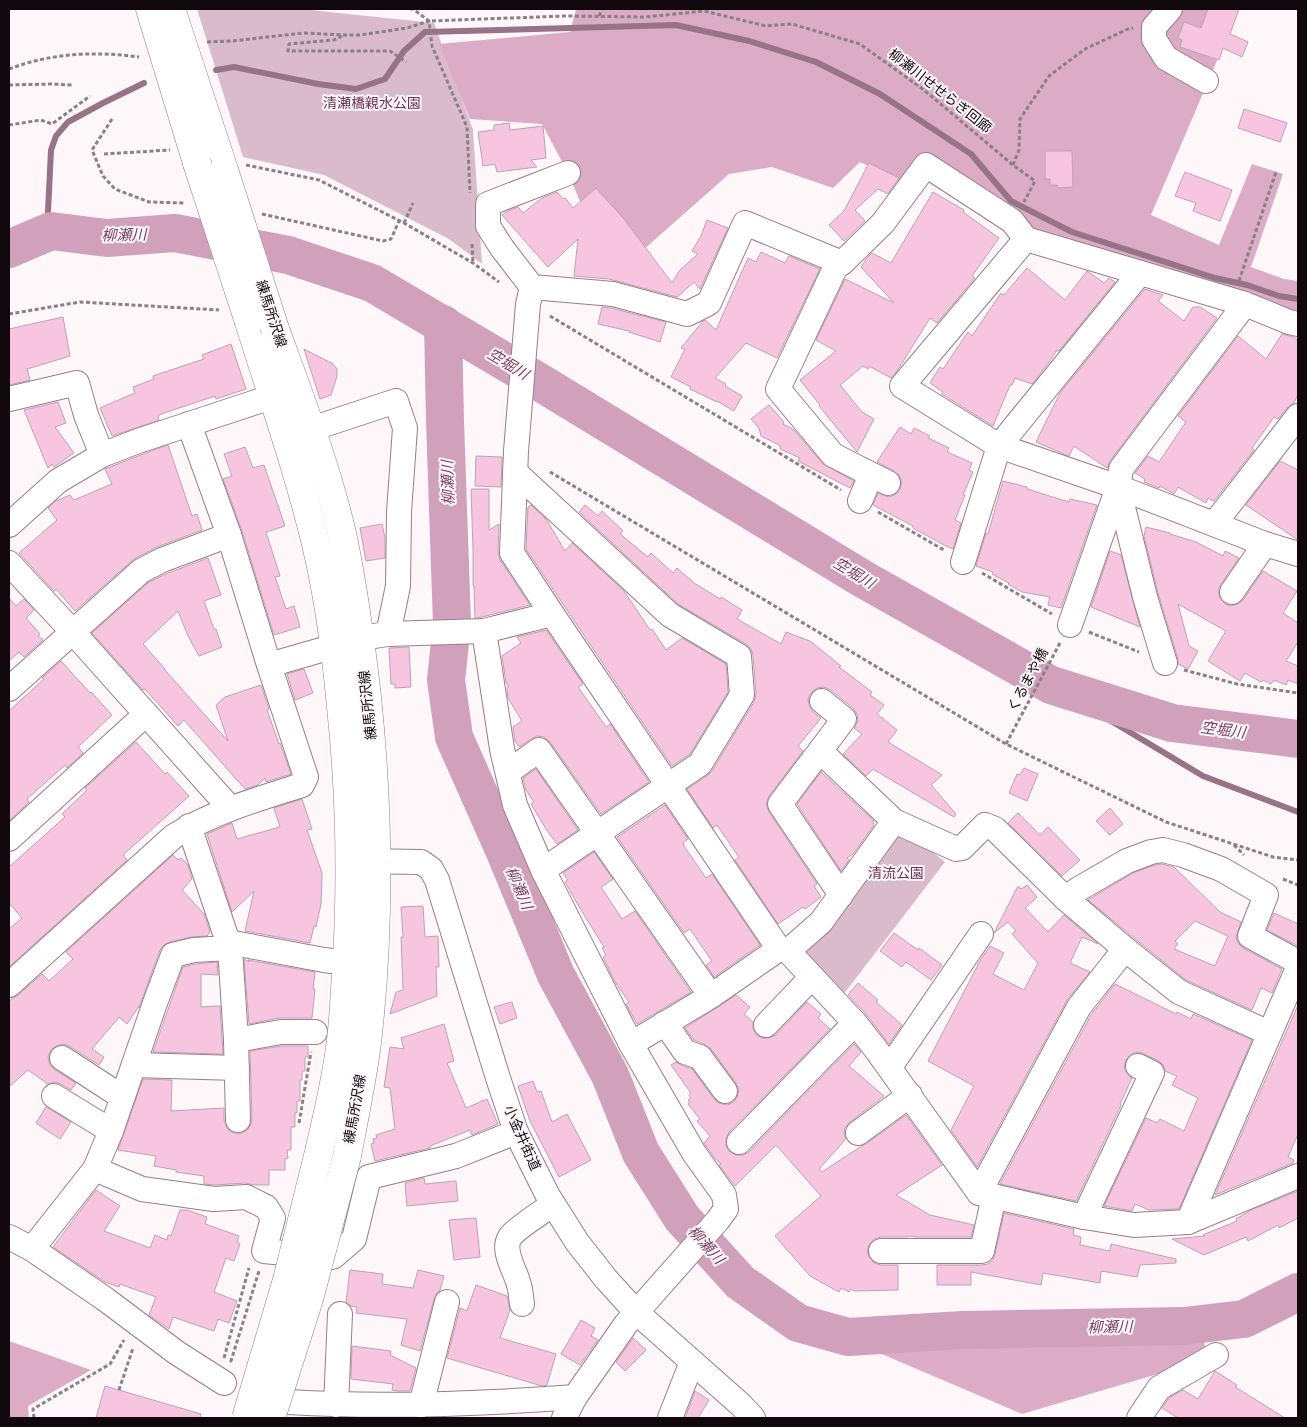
<svg xmlns="http://www.w3.org/2000/svg" width="1307" height="1427" font-family="Figtree,'Noto Sans JP',sans-serif">
	<rect width="100%" height="100%" fill="#fdf7fa"/>
	<g fill="#dabbcc">
		<path d="M197,9H301L434,23L473,130L482,264L449,239L324,175L243,157Z"/>
		<path d="M894,821L945,862L843,995L799,947Z"/>
	</g>
	<g fill="#dcacc6">
		<path d="M576,9H1239L1151,215L1219,245L1252,164L1283,174L1251,267L1284,279L1298,281V324L1026,239L927,165L910,187L860,162L833,188L772,167L729,174L642,251L593,232L568,173L542,124L470,119L439,44L570,32Z"/>
		<path d="M1202,1334L1206,1350L1168,1371L1022,1414L870,1349Z"/>
		<path d="M9,1341L91,1370L28,1406L29,1418H9Z"/>
	</g>
	<g fill="none" stroke-linecap="round" stroke-linejoin="round">
		<g stroke="#977388" stroke-width="6">
			<path d="M216,70L234,67L318,84L356,89L385,79L404,51L425,32L676,25L749,41L816,62L880,94L971,154L1011,201L1072,232L1215,278L1247,285L1279,296L1298,299"/>
			<path d="M47,232L51,150L56,136L68,122L103,103L144,83"/>
			<path d="M1051,685L1203,776L1298,812"/>
		</g>
		<g stroke="#d1a1bc" stroke-width="38">
			<path d="M9,249L51,231L107,238L175,233L288,255L372,283L541,383L863,579L1051,685L1172,723L1298,739"/>
			<path d="M443,324L445,421L452,624L446,680L454,737L505,852L556,975L610,1075L641,1153L682,1218L740,1282L798,1323L848,1337L963,1330L1184,1326L1244,1319L1298,1292"/>
		</g>
	</g>
	<g fill="#f7c5e0" stroke="#bea2b1" fill-rule="evenodd">
		<path d="M1208,9H1239L1230,34L1248,42L1242,57L1223,48L1219,60L1180,47L1182,40L1178,38L1184,22L1201,28Z"/>
		<path d="M1244,109L1287,123L1280,142L1238,128Z"/>
		<path d="M509,123L510,130L543,126L546,158L531,160L537,167L497,172L495,164L483,166L478,132L494,130V125Z"/>
		<path d="M1045,151H1072L1073,187L1058,188L1057,185H1050V179H1045Z"/>
		<path d="M869,163L899,178L888,194L878,189L855,210L865,221L844,241L829,225L844,211Z"/>
		<path d="M1185,172L1232,190L1220,221L1193,211L1196,203L1175,196Z"/>
		<path d="M596,188L624,219L672,283L680,270L698,254L692,251L701,236L707,220L728,228L700,289L694,282L677,297L609,279L574,276L578,239L548,267L502,215L506,212L518,207L523,213L542,198L557,192L563,199L565,198L573,208Z"/>
		<path d="M933,192L964,210L963,212L999,238L972,276L975,278L937,323L930,318L899,368L891,378L869,366L868,369L863,366L840,385L862,412L874,419L857,452L819,406L820,405L800,380L836,351L816,340L845,279L894,303L861,267L867,258L872,253L891,263Z"/>
		<path d="M761,252L785,263L789,256L820,269L777,358L746,343L715,378L726,384L725,386L742,396L734,411L717,401V402L690,389L691,387L671,377L685,349L681,348L703,321L705,320L716,330L748,258L756,262Z"/>
		<path d="M1027,268L1065,300L1087,271L1104,283L1109,278L1115,282L1059,351L1057,350L1049,362L1032,384L1015,378L1012,385H1010L993,426L942,394L943,392L930,383L940,367L943,369L968,332L972,336L1001,293L1004,295Z"/>
		<path d="M1145,289L1163,295L1158,301L1184,321L1193,307H1200L1217,318L1110,461L1107,468L1074,446L1069,456L1036,442L1060,393Z"/>
		<path d="M602,307L611,308L666,322L660,342L629,332V331L598,324Z"/>
		<path d="M63,317L70,356L27,369L30,380L9,385V329Z"/>
		<path d="M1282,334L1293,337L1298,341V395L1294,403L1287,408L1278,419L1274,417L1252,448L1254,450L1214,501L1208,498L1206,503L1178,487L1174,494L1160,486L1159,488L1144,482L1145,479L1135,473L1148,456L1159,462L1186,422L1178,416L1238,336L1266,359Z"/>
		<path d="M231,344L246,389L216,399L215,396L161,414L158,416L159,420L112,436L100,408L135,393L133,387L154,379L153,376L204,359L202,355Z"/>
		<path d="M304,349L333,364L337,369V376L331,395L320,399Z"/>
		<path d="M58,402L66,423L55,427L74,453L54,467L52,464L48,468L24,410Z"/>
		<path d="M769,405L784,422L783,424L794,430L823,464L854,481L850,488L798,461L800,458L780,449L781,446L761,436L759,428L751,419Z"/>
		<path d="M900,427L911,434L914,428L930,436L928,438L949,448L947,452L972,463L969,470L973,472L963,495H965L955,520L961,523L953,549L944,545L913,528V526L873,505L878,493L889,497L896,494L900,489L902,482L899,475L894,471L877,462Z"/>
		<path d="M168,445L192,516L197,514L202,530L157,547L134,559L75,611L56,589L54,591L19,553L57,520L48,508L56,501L70,495L74,500L112,484L105,469L143,454Z"/>
		<path d="M245,447L253,468L264,465L285,526L266,532L280,576L275,577L286,609L294,606L300,627L274,635L242,531L223,479L232,476L224,454Z"/>
		<path d="M476,456L502,457L501,487L475,486Z"/>
		<path d="M1280,461L1298,470V540L1246,505Z"/>
		<path d="M1003,481L1027,487V489L1069,502L1070,499L1097,505L1061,608L1048,605L1050,597L1022,592L1008,584L1009,583L992,574L993,572L976,566L986,533L988,534Z"/>
		<path d="M471,489H489V530L499,524L498,552L500,560L530,605L482,617L475,618L474,586H473V549Z"/>
		<path d="M531,505L546,519L565,551L572,543L624,591L650,630L652,629L666,650L682,638L726,664L728,692L690,754L672,766L526,549L528,507Z"/>
		<path d="M585,505L598,516L602,511L623,531L620,534L648,557L651,553L673,573L677,568L694,583L720,599L721,597L742,610L737,619L781,644L786,632L810,641L841,666L839,667L872,692L870,695L884,705L877,714L897,730L888,742L942,775L931,785L956,814L954,817L873,769L866,776L843,754L862,734L854,728L858,721L857,714L853,708L831,690L824,687L817,688L811,693L808,699L809,705L813,712L821,718L798,746L803,751L769,796L766,804L769,812L817,884L814,886L821,897L805,909L803,907L778,924L735,860L739,857L717,825L713,828L687,789L708,775L712,771L754,702L756,694L753,655L751,649L746,644L678,604L579,512Z"/>
		<path d="M382,524L385,538V558L366,561L360,528Z"/>
		<path d="M1146,527L1170,533V534L1196,542L1223,556L1225,551L1239,558L1221,584L1218,590L1220,598L1225,604L1231,606L1238,604L1243,600L1263,571L1297,591L1283,613L1298,623V642L1286,661L1298,666V684L1288,680L1286,685L1274,680L1271,684L1263,680L1261,682L1245,673L1240,681L1208,661L1226,631L1178,604L1189,646L1198,651L1188,669L1178,664V659L1158,593L1144,536Z"/>
		<path d="M1110,551L1121,555L1140,627L1091,607Z"/>
		<path d="M208,558L221,595L204,601L214,629H216L222,647L199,656L188,636L178,611L143,644L165,669H164L228,741L216,705L225,697L261,685L269,709L267,710L279,744L280,743L291,774L266,782L265,778L258,785L245,789L184,720L178,726L145,689L143,690L92,633L149,582L168,573Z"/>
		<path d="M9,598L16,606L24,599L34,610L26,618L40,634L38,636L43,640L24,657L19,652L9,661Z"/>
		<path d="M546,630L583,684L578,687L606,727L610,724L649,782L601,814L550,742L544,737L537,736L531,739L519,747L515,741L513,727L522,721L508,698L507,688L509,686L506,683L502,656L521,643L517,637Z"/>
		<path d="M409,647L411,687L395,688V684H391L389,648Z"/>
		<path d="M61,661L90,693L91,692L112,715L78,747L83,753L67,768L65,765L27,799L29,802L9,821V711L44,679L42,678Z"/>
		<path d="M304,669L313,693L295,700L287,674Z"/>
		<path d="M136,742L165,774L167,772L189,796L123,855L127,860L9,967V929L22,918L9,903V867L65,817L62,814L87,790L85,788Z"/>
		<path d="M1024,768L1038,774L1027,801L1009,793L1017,774L1020,775Z"/>
		<path d="M536,769L578,830L557,844L546,829L531,804L534,802L526,790L523,778Z"/>
		<path d="M821,772L874,821L873,823L874,825L853,854L847,858L849,860L841,871L797,804Z"/>
		<path d="M302,799L312,829L307,830L322,873L321,904L316,927L314,926L310,943L245,931L254,891L232,912L207,834L232,823L237,839L280,827L274,808Z"/>
		<path d="M665,805L688,839L683,843L684,846L706,878L712,874L760,945L714,977L706,965L712,961L690,929L684,933L617,837Z"/>
		<path d="M1110,808L1123,824L1110,835L1096,821Z"/>
		<path d="M1018,813L1040,835L1048,827L1080,860L1062,876L1008,823Z"/>
		<path d="M594,852L613,879L601,887L622,919L635,911L691,992L637,1024L626,1004L629,1002L615,982L603,957L606,955L602,948L604,947L578,905L565,882L568,880L563,873Z"/>
		<path d="M173,855L178,860L181,858L188,865L192,879L182,890L204,914L210,932L207,936L191,937L170,942L164,945L160,950L139,1008V1006L127,1024L119,1017L92,1049L104,1057L99,1065L69,1046L63,1044L56,1046L51,1050L48,1057L50,1065L55,1070L76,1083L71,1090L61,1084L55,1082L48,1084L28,1070L9,1087V1001L18,995L42,974L49,981L73,959L66,952Z"/>
		<path d="M1162,864L1174,867L1220,912L1241,922L1236,937L1238,943L1243,948L1282,969L1272,993L1261,988L1252,1010L1186,980L1134,938L1088,900L1133,873L1155,865ZM1195,921L1228,936L1215,966L1174,949L1178,944L1175,941Z"/>
		<path d="M1027,885L1037,897L1025,908L1048,932L1064,915L1098,944L1082,937L1070,963L1090,972L1067,1000L977,1167L951,1130L974,1086L928,1061L981,959L990,946L1004,953L993,974L1024,990L1038,963L1012,934L1016,931L1008,922L994,933L1018,886L1021,889Z"/>
		<path d="M423,906L425,937L438,936L439,967H436L437,996L390,1014L396,992L403,990L401,937H403L401,907Z"/>
		<path d="M1274,913L1298,924V946L1267,930Z"/>
		<path d="M894,933L918,950L919,948L942,965L931,980L906,962L902,967L880,951Z"/>
		<path d="M244,959L249,962L248,960L315,972L313,989H315L312,1018H279L249,1024Z"/>
		<path d="M217,962L218,975L201,974V1007L220,1006L223,1054L153,1052L183,967L196,964Z"/>
		<path d="M858,983L878,1000L876,1002L902,1025L889,1044L866,1014L848,995Z"/>
		<path d="M1115,984L1176,1014L1177,1012L1191,1019L1193,1014L1252,1040L1179,1209L1149,1210L1135,1204L1132,1211L1104,1206L1146,1118L1157,1123L1160,1119L1184,1131L1198,1098L1172,1085L1177,1076L1165,1071L1163,1065L1159,1061L1144,1054L1138,1052L1131,1054L1126,1060L1124,1067L1126,1073L1132,1078L1120,1104L1121,1105L1076,1201L1000,1184L1091,1015Z"/>
		<path d="M736,995L750,1007L744,1014L753,1022V1028L756,1035L762,1038H769L776,1035L807,1002L821,1014L818,1018L830,1029L729,1132L726,1139V1146L729,1151L736,1155H743L749,1152L854,1044L861,1052L849,1066L884,1096L850,1122L845,1128L844,1134L846,1139L819,1169L822,1172L860,1147L866,1144L906,1115L942,1165L896,1195L930,1215L974,1225L971,1237H915L909,1236L908,1237H881L874,1239L869,1245L867,1251L869,1257L874,1263L881,1265H898V1290L854,1291L851,1289L849,1292L841,1288L839,1292L810,1276L775,1236L821,1196L776,1145L735,1186L719,1165L721,1164L714,1157L704,1143L710,1136L697,1121L700,1119L688,1104L690,1102L688,1100L691,1098L689,1095L691,1093L671,1065L676,1062L681,1065L692,1069L714,1099L719,1103L727,1105L734,1102L737,1097L739,1090L736,1083L711,1049L704,1044L694,1040L685,1028Z"/>
		<path d="M512,1002L517,1018L500,1024L494,1007Z"/>
		<path d="M1298,1005V1134L1288,1157L1294,1160L1293,1163L1215,1195Z"/>
		<path d="M444,1024L454,1061L447,1063L466,1108L487,1099L498,1124L472,1135L470,1130L430,1146V1148L375,1161L371,1144L374,1143L373,1139L377,1138L376,1135L395,1129L390,1088L384,1087L390,1047L404,1049L401,1038Z"/>
		<path d="M282,1046H308V1057H305V1071H302V1080H300V1101H297V1113H295V1127H291V1150H287L288,1158L285,1159V1170H269V1185H254L245,1183L215,1185L204,1184V1176L176,1172V1170L154,1166L156,1156L118,1150L143,1079L172,1080L171,1111L224,1108V1120L227,1128L231,1132L238,1134L246,1131L250,1126L252,1120L250,1051Z"/>
		<path d="M533,1081L537,1092L541,1091L552,1122L567,1114L591,1160L559,1177L530,1121L518,1086Z"/>
		<path d="M46,1107L71,1122L60,1139L36,1123Z"/>
		<path d="M424,1178L425,1184L456,1181L458,1201L407,1206L405,1183Z"/>
		<path d="M96,1190L120,1206L104,1231L150,1248L155,1235L167,1240L168,1235L171,1236L180,1210H187L207,1217L205,1224L239,1236L237,1242L240,1244L234,1261L226,1258L214,1292L237,1301L229,1323L218,1319L214,1331L173,1317L169,1329L149,1315L156,1297L120,1284L119,1287L105,1282L53,1247Z"/>
		<path d="M1298,1191V1218L1279,1228L1278,1225L1248,1241L1246,1237L1204,1255L1172,1239L1205,1236L1203,1235L1237,1221L1236,1219L1251,1210Z"/>
		<path d="M1004,1213L1074,1229L1073,1235L1081,1237L1080,1245L1110,1251L1111,1244L1176,1259V1263L1140,1265L1137,1277L1101,1271L1100,1283L1043,1273L1041,1285L971,1272V1285H937V1265H982L988,1264L993,1260L995,1254Z"/>
		<path d="M476,1218L480,1257L454,1260L449,1220Z"/>
		<path d="M350,1270L383,1274L382,1284L413,1288L418,1270L444,1276L440,1290L437,1293L434,1299L420,1351L401,1345L407,1319L356,1313L357,1307L351,1306L346,1302Z"/>
		<path d="M476,1285L507,1296L510,1310L500,1338L556,1354L547,1385L542,1386L447,1358L460,1308L467,1311Z"/>
		<path d="M581,1320L595,1328L591,1336L598,1340L580,1365L561,1354Z"/>
		<path d="M633,1338L646,1350L625,1371L616,1362Z"/>
		<path d="M352,1346L391,1351L390,1355L416,1368L410,1391H398L392,1390L393,1384L351,1379Z"/>
		<path d="M1215,1371L1237,1385L1235,1387L1285,1418H1178L1162,1408L1169,1398L1183,1390L1198,1399Z"/>
		<path d="M105,1386L201,1414L200,1418H96Z"/>
		<path d="M695,1391L709,1400L698,1418H685Z"/>
	</g>
	<g fill="none" stroke-linecap="round" stroke-linejoin="round">
		<g stroke="#987d8c" stroke-width="26">
			<g id="minor">
				<path d="M1170,9L1154,27V39L1166,58L1206,81"/>
				<path d="M568,173L488,204V226L502,248L532,287L613,294L687,314L709,303L745,223L842,263L883,223L926,165L1012,221L1026,239L1245,304L1289,322L1298,324"/>
				<path d="M1026,239L902,386L999,446L1118,487L1265,544L1298,554"/>
				<path d="M838,262L778,389L833,455L888,483"/>
				<path d="M532,287L528,304L516,451L512,553L552,614L779,949L788,951L855,1023L875,1048L979,1193L1084,1217L1134,1225L1188,1222L1298,1176"/>
				<path d="M9,399L77,383L86,415L102,455"/>
				<path d="M293,435L396,401L405,428L399,512L398,586L388,634L374,636L361,640"/>
				<path d="M515,472L670,615L739,656L742,695L700,764L543,870"/>
				<path d="M1118,487L1145,597L1165,663"/>
				<path d="M860,501L871,475"/>
				<path d="M1214,524L1298,416"/>
				<path d="M9,525L58,481L102,455L138,441L256,402L290,390"/>
				<path d="M963,562L999,446L1140,273"/>
				<path d="M9,563L72,631L230,808"/>
				<path d="M1232,592L1265,544"/>
				<path d="M1070,625L1118,487L1121,469L1245,304"/>
				<path d="M484,631L502,749L515,805L543,870L631,1044L711,996L779,949"/>
				<path d="M388,634L484,631L552,614"/>
				<path d="M269,665L335,646"/>
				<path d="M9,689L141,571L162,560L229,535"/>
				<path d="M820,751L844,719L822,701"/>
				<path d="M508,772L539,750L711,996"/>
				<path d="M9,839L146,714"/>
				<path d="M359,861L421,862L431,869L437,880L498,1078L516,1132L548,1196L577,1242L606,1279L636,1312L741,1405L753,1418"/>
				<path d="M841,895L780,804L820,751L894,821L956,849L962,848L985,825L995,829L1065,898L1125,949L1179,992L1269,1033"/>
				<path d="M1065,898L1077,890L1127,861L1151,852L1163,850L1183,855L1221,869L1266,895L1250,936L1298,962"/>
				<path d="M228,942L324,960L347,963"/>
				<path d="M230,948L236,1040L238,1120"/>
				<path d="M788,951L821,922L894,821"/>
				<path d="M9,985L174,836C213,812 258,799 302,785L306,777L269,665L229,535L189,424"/>
				<path d="M665,1023L685,1052L700,1057L725,1091"/>
				<path d="M766,1025L812,977"/>
				<path d="M236,1040L281,1032H315"/>
				<path d="M62,1058L122,1097"/>
				<path d="M134,1065L237,1068"/>
				<path d="M890,1067L981,934"/>
				<path d="M54,1096L111,1131"/>
				<path d="M858,1133L910,1095"/>
				<path d="M739,1142L855,1023"/>
				<path d="M95,1169L142,1189L214,1199L246,1197L266,1207L273,1218L264,1251L284,1253"/>
				<path d="M979,1193L1079,1007L1125,949"/>
				<path d="M1084,1217L1152,1073L1138,1066"/>
				<path d="M1188,1222L1298,968"/>
				<path d="M9,1237L32,1249L105,1299L177,1353L224,1383"/>
				<path d="M32,1249L95,1169L111,1131L155,1003L173,955L194,950L230,948L189,826"/>
				<path d="M881,1251H982L994,1196"/>
				<path d="M333,1257L354,1239L369,1177L456,1156L516,1132"/>
				<path d="M522,1304C521,1298 521,1291 519,1285C516,1271 501,1251 510,1237C516,1228 544,1211 553,1204"/>
				<path d="M289,1402C384,1408 480,1404 575,1397L626,1324L718,1220L726,1209L724,1195L694,1153L631,1044"/>
				<path d="M336,1405L340,1314"/>
				<path d="M421,1405L447,1302"/>
				<path d="M564,1418L575,1397"/>
				<path d="M670,1418L692,1362"/>
				<path d="M1139,1418L1159,1388L1216,1355"/>
			</g>
		</g>
		<g stroke="#987d8c" stroke-width="29">
			<g id="major">
				<path d="M150,9L197,163"/>
				<path d="M171,9L224,170"/>
				<path d="M249,322C272,396 298,469 316,544C329,598 336,652 341,707C351,801 352,895 345,990C344,1007 343,1024 341,1040C337,1077 328,1112 320,1148"/>
				<path d="M275,329C300,398 327,467 343,538C354,591 361,644 367,697C379,812 380,929 367,1043C362,1081 354,1119 347,1156"/>
			</g>
		</g>
		<g stroke="#898185" stroke-width="3" stroke-dasharray="4 2.5" stroke-linecap="butt">
			<path d="M410,9H413L429,21L565,16L645,17L704,11L766,26L792,24L860,44L924,90L1013,165L1035,181L1024,202"/>
			<path d="M599,16L602,9"/>
			<path d="M342,36L334,40L289,44L288,51H390L406,62"/>
			<path d="M207,42L233,41L303,33L345,35H360L407,28L429,21L432,46L467,127L470,193"/>
			<path d="M9,69C51,53 95,51 139,57"/>
			<path d="M9,85L51,84L72,85"/>
			<path d="M112,119L92,150L103,176L115,189L149,202L184,203"/>
			<path d="M9,125L41,120L52,124L90,96"/>
			<path d="M104,154L170,150"/>
			<path d="M246,165L319,180L404,223L473,263L499,282"/>
			<path d="M1013,165L1019,150L1020,119L1049,76L1085,49L1128,29L1133,28"/>
			<path d="M262,214L383,241L391,239L399,221"/>
			<path d="M404,223L413,203"/>
			<path d="M472,244L473,263"/>
			<path d="M1239,281L1276,172"/>
			<path d="M9,314L80,302L219,310"/>
			<path d="M550,316L841,490"/>
			<path d="M550,472L1006,744L1166,822L1273,857L1298,860"/>
			<path d="M878,512L944,550"/>
			<path d="M982,573L1052,614"/>
			<path d="M1089,632L1139,652"/>
			<path d="M1184,670L1237,684L1298,693"/>
			<path d="M1006,744L1060,643"/>
			<path d="M1234,845L1244,855"/>
			<path d="M1283,879L1298,885"/>
			<path d="M299,1123L311,1052"/>
			<path d="M224,1358L249,1268"/>
			<path d="M232,1361H231L259,1271"/>
			<path d="M119,1390L133,1348"/>
			<path d="M34,1418L33,1409L110,1364L124,1340"/>
		</g>
		<use href="#minor" stroke="#fff" stroke-width="24"/>
		<use href="#major" stroke="#fff" stroke-width="28"/>
		<g stroke="#987d8c" stroke-width="29" stroke-linecap="butt">
			<g id="major-bridge">
				<path d="M197,163L249,322"/>
				<path d="M224,170L275,329"/>
				<path d="M246,1418L287,1280L320,1148"/>
				<path d="M271,1418L309,1299L347,1156"/>
			</g>
		</g>
		<use href="#major-bridge" stroke="#fff" stroke-width="28"/>
	</g>
	<g text-anchor="middle" dominant-baseline="central" stroke-width="4" stroke-linejoin="round" paint-order="stroke">
		<g font-size="14" fill="#11080d" stroke="#fdf7fa">
			<text transform="translate(940 91) rotate(38)">柳瀬川せせらぎ回廊</text>
			<text transform="translate(271 314) rotate(72)">練馬所沢線</text>
			<text transform="translate(1028 680) rotate(-62)">くるまや橋</text>
			<text transform="translate(368 705) rotate(-96)">練馬所沢線</text>
			<text transform="translate(355 1109) rotate(-80)">練馬所沢線</text>
			<text transform="translate(522 1138) rotate(66)">小金井街道</text>
		</g>
		<g font-size="14" fill="#6d3256" stroke="#fdf7fa">
			<text x="372" y="103">清瀬橋親水公園</text>
			<text x="896" y="873">清流公園</text>
		</g>
		<g font-size="15" font-style="italic" fill="#793d61" stroke="#fdf7fa">
			<text transform="translate(124 235) rotate(-1)">柳瀬川</text>
			<text transform="translate(508 364) rotate(31)">空堀川</text>
			<text transform="translate(448 483) rotate(-92)">柳瀬川</text>
			<text transform="translate(854 573) rotate(31)">空堀川</text>
			<text transform="translate(1223 730) rotate(7)">空堀川</text>
			<text transform="translate(519 888) rotate(67)">柳瀬川</text>
			<text transform="translate(706 1245) rotate(48)">柳瀬川</text>
			<text transform="translate(1110 1327) rotate(-1)">柳瀬川</text>
		</g>
	</g>
	<rect width="1307" height="1427" fill="none" stroke="#11080d" stroke-width="20"/>
</svg>
